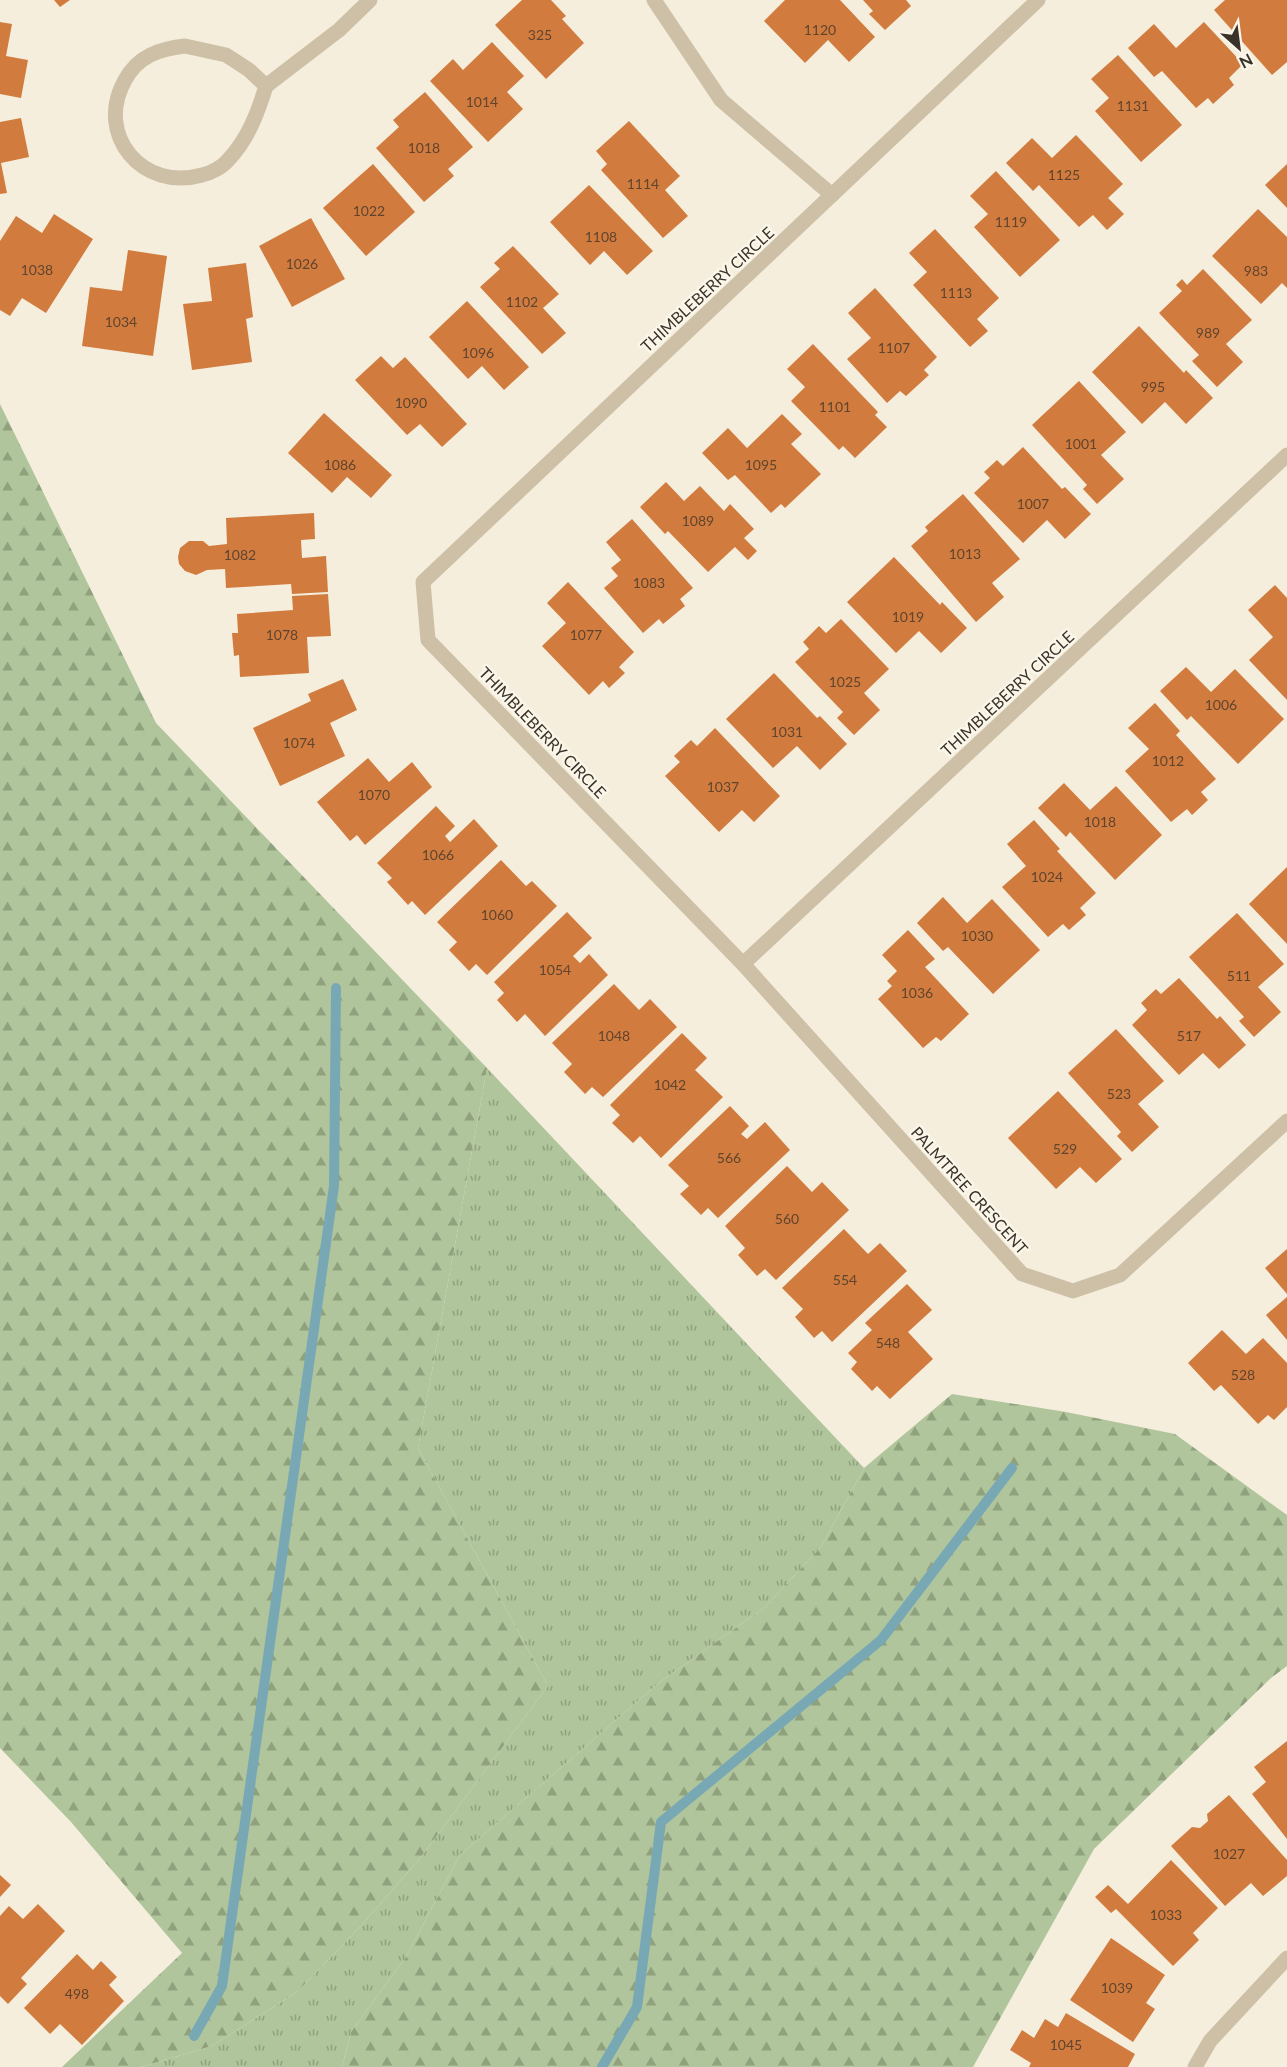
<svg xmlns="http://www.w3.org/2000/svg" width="1287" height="2067" font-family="Lato,sans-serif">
	<defs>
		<pattern id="grass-tufts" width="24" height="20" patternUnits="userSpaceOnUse" patternTransform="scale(1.5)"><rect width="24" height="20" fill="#b0c59b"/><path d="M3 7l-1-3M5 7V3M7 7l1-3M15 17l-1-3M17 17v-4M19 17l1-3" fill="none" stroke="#90a17e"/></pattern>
		<pattern id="forest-firs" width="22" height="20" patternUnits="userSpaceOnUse" patternTransform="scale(1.5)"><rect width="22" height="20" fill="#b0c59b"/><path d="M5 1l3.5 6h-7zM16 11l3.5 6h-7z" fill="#90a17e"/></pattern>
	</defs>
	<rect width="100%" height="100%" fill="#f5eedd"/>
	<path fill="url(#grass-tufts)" d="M487,1068L864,1468L821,1547L765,1607L660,1682L460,1855L406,1957L351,2032L342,2067H141L212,2046L297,1992L360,1927L421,1857L548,1686L418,1448Z"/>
	<g fill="url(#forest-firs)">
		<path d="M0,404L156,723L487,1068L418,1448L548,1686L421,1857L360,1927L297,1992L212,2046L141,2067H62L182,1953L71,1822L0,1748Z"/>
		<path d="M952,1394L1066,1412L1175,1434L1287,1515V1666L1271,1678L1094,1849L973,2067H342L351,2032L406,1957L460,1855L660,1682L765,1607L821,1547L864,1468Z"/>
	</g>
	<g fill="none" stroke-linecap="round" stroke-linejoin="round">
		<g stroke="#79a8b5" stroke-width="10">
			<path d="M194,2036L222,1986L334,1186L336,988"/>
			<path d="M602,2067L637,2007L661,1822L881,1640L1012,1468"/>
		</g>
	</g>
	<g fill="#d17c3e">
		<path d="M54,0H70L60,7Z"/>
		<path d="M522,0H551L566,16L562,19L584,43L546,79L495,25Z"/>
		<path d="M785,0H840L875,37L849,62L828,40L805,63L764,21Z"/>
		<path d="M863,0H906L911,6L885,30L869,14L873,11Z"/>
		<path d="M1225,0H1287V62L1272,75L1214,10Z"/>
		<path d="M0,22L12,24L6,56L28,60L21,98L0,94Z"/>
		<path d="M1204,22L1243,64L1229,78L1234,85L1213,104L1208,98L1196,108L1162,71L1154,77L1128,48L1154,24L1176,48Z"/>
		<path d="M492,42L524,76L507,92L523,109L488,142L430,81L453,59L463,70Z"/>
		<path d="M1118,55L1182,125L1141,162L1095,111L1109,98L1091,79Z"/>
		<path d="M425,92L473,147L448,169L454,176L424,202L376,148L399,127L393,120Z"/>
		<path d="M21,118L29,157L1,163L7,193L0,194V122Z"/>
		<path d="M629,121L680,176L665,190L688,216L663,238L601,170L607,164L596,151Z"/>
		<path d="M1076,135L1123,184L1108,198L1124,214L1107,230L1093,215L1079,227L1039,185L1033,191L1006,163L1032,138L1052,158Z"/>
		<path d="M373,164L415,212L366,256L323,208Z"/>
		<path d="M1287,164V208L1265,185Z"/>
		<path d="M996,171L1060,240L1020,277L974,227L988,214L970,196Z"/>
		<path d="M589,185L653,251L627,275L604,251L590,265L550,222Z"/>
		<path d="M1258,209L1287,237V288L1282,283L1261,304L1212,256Z"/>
		<path d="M54,214L93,239L46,313L22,298L10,316L0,310V241L16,216L42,233Z"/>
		<path d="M311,218L345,279L292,307L259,246Z"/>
		<path d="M935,229L999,298L977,319L988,331L970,347L913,285L927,272L909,253Z"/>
		<path d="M513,246L559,294L543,308L566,333L542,354L480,287L500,269L494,263Z"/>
		<path d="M128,250L167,256L153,356L82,346L90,287L122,291Z"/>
		<path d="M246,263L253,317L246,319L252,362L192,370L183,304L212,301L208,268Z"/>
		<path d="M1203,269L1252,320L1226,344L1243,362L1217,387L1192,361L1199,355L1159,313L1182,291L1176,285L1182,279L1187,285Z"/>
		<path d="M875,288L937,357L924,370L929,375L906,396L900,391L887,403L847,359L871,338L848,313Z"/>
		<path d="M467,301L529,367L504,390L482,366L468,379L429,337Z"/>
		<path d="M1139,326L1184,373L1186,370L1213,398L1186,424L1165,402L1142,424L1092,372Z"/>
		<path d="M813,344L878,412L875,415L887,427L855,458L843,446L839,450L791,401L805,387L787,369Z"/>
		<path d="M381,356L393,368L405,357L467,424L442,447L420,424L407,435L355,380Z"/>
		<path d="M1079,381L1126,432L1101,455L1124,479L1097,504L1083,489L1087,485L1032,425Z"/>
		<path d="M324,413L392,475L371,498L347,477L332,493L288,453Z"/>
		<path d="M782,414L802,434L791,444L821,474L785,508L781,504L771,513L735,475L728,480L702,453L728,428L747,448Z"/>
		<path d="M1023,447L1062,489L1065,487L1091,514L1065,539L1047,520L1023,543L974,493L990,478L984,472L997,460L1003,466Z"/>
		<path d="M666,482L684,501L700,486L724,511L730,504L754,529L744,538L757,551L748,560L735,547L708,572L668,531L665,534L640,507Z"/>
		<path d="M963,494L1020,559L992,583L1004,597L976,622L911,546L928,531L925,527Z"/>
		<path d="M314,513L315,539L301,540L302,558L326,556L328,592L292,594L291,584L226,588L225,569L207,570L196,575L185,571L179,564L178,557L180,548L189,541H203L209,546L227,544L226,518Z"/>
		<path d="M632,519L693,588L680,599L685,606L663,624L659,619L643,633L604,588L618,576L611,568L621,560L606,542Z"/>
		<path d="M894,557L940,605L942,602L967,628L941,653L919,631L896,653L847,602Z"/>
		<path d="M568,582L634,652L619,667L625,673L609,688L603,681L589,695L542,646L566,623L547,603Z"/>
		<path d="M1275,585L1287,598V700L1249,660L1273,637L1248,610Z"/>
		<path d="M328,594L331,636L307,637L309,673L240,677L239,655L234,656L232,633H238L237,614L293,610L292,596Z"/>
		<path d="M841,619L889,669L864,693L880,710L854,735L837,718L843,712L795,662L809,649L803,642L819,626L826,633Z"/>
		<path d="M1186,667L1211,692L1235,669L1284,719L1238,764L1191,716L1187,720L1160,691Z"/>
		<path d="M774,673L817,718L820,716L847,744L820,770L797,746L773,768L726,719Z"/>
		<path d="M343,679L357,710L330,723L345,756L280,786L253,728L311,701L308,694Z"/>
		<path d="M1155,703L1180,731L1176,735L1216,779L1201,792L1208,800L1192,815L1187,809L1171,822L1125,771L1149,749L1128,728Z"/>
		<path d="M715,728L780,796L754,822L742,810L719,832L665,776L680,762L674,756L691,740L697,746Z"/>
		<path d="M368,758L389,782L412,762L432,787L365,845L357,835L350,841L317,802Z"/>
		<path d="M1064,783L1090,810L1116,786L1162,835L1115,880L1070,832L1066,837L1038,808Z"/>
		<path d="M436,806L455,826L445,836L450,842L474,819L498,846L425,915L412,901L408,905L387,882L392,878L377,863Z"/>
		<path d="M1034,820L1060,849L1057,851L1096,893L1080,908L1086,915L1069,930L1063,924L1048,937L1002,887L1026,866L1007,844Z"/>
		<path d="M501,860L526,886L532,881L557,906L487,975L476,964L469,971L449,950L457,942L437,922Z"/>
		<path d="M1287,867V944L1249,904Z"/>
		<path d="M943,897L967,923L992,899L1040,950L993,994L948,947L943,951L917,923Z"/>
		<path d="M567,912L592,938L573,956L580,963L589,954L608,975L545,1036L525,1014L517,1022L497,1000L504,993L494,982Z"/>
		<path d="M1237,913L1284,964L1258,987L1281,1012L1254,1037L1239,1021L1244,1017L1189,957Z"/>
		<path d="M908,930L935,959L925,967L969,1014L941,1041L936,1037L923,1048L878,999L892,986L887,981L897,971L882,955Z"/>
		<path d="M1179,978L1217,1019L1220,1016L1246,1045L1219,1069L1203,1053L1179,1075L1132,1025L1147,1010L1141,1003L1156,989L1161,994Z"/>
		<path d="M614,984L639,1010L650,999L677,1027L603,1097L592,1087L585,1094L564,1072L572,1064L552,1043Z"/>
		<path d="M1116,1029L1164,1081L1138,1104L1159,1127L1132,1152L1117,1136L1121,1132L1068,1073Z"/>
		<path d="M682,1033L707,1058L695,1070L723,1097L661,1158L640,1136L633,1143L612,1123L620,1115L610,1105Z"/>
		<path d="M1058,1091L1122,1159L1096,1183L1080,1167L1056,1189L1008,1138Z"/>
		<path d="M730,1106L749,1126L741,1134L747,1139L765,1122L790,1150L718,1218L708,1208L701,1215L680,1194L689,1186L668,1165Z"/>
		<path d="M787,1166L812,1192L822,1182L849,1210L776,1280L765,1269L757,1276L738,1255L745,1248L725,1226Z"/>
		<path d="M844,1229L868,1254L880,1243L907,1271L832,1342L822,1331L814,1338L795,1317L803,1309L782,1288Z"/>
		<path d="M1287,1249V1294L1265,1268Z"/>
		<path d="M907,1284L932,1310L908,1332L933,1359L890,1399L877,1386L872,1391L851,1369L857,1362L848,1353L872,1330L865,1323Z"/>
		<path d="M1287,1297V1340L1266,1315Z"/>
		<path d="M1222,1330L1246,1354L1263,1338L1287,1363V1407L1274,1420L1268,1415L1258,1424L1221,1385L1214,1391L1188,1363Z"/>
		<path d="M1287,1741V1839L1252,1794L1266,1782L1254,1767Z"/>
		<path d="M1229,1795L1287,1860V1876L1263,1896L1251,1883L1225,1906L1171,1846L1192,1827L1200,1828L1208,1821L1207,1814Z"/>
		<path d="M1171,1860L1218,1908L1193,1933L1199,1940L1173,1966L1116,1909L1111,1913L1095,1897L1108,1885L1128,1904Z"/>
		<path d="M0,1875L11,1885L0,1897Z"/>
		<path d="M38,1904L65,1931L21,1978L27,1984L8,2004L0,1996V1916L9,1906L23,1919Z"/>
		<path d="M1111,1938L1165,1975L1146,2003L1155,2009L1133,2042L1070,2000Z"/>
		<path d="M77,1954L93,1970L101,1961L117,1977L109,1985L124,2001L82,2045L60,2024L50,2034L24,2008Z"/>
		<path d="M1066,2013L1135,2054L1128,2067H1029L1031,2063L1010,2050L1022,2030L1034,2038L1045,2019L1058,2027Z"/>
	</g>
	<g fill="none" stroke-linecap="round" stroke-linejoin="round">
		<g stroke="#cec0a7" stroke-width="15">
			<path d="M654,0L721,100L832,195"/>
			<path d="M1038,0L423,582L428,640L743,964L1287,455"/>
			<path d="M185,46L226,55L249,70L266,86C258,112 248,139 229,159C223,167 211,173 202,175C143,192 94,135 125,80C138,56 159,49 185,46Z"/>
			<path d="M266,86L339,30L370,0"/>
			<path d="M743,964L1022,1274L1073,1291L1120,1275L1287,1121"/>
			<path d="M1195,2067L1210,2041L1287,1958"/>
		</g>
	</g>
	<g text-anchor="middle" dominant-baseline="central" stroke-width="5" stroke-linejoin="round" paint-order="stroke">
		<g font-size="14" fill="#60442e">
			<text x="820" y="29">1120</text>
			<text x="540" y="34">325</text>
			<text x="482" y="101">1014</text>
			<text x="1133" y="105">1131</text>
			<text x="424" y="147">1018</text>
			<text x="1064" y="174">1125</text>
			<text x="643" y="183">1114</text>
			<text x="369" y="210">1022</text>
			<text x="1011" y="221">1119</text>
			<text x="601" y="236">1108</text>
			<text x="302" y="263">1026</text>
			<text x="37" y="269">1038</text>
			<text x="1256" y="270">983</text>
			<text x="956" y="292">1113</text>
			<text x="522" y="301">1102</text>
			<text x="121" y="321">1034</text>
			<text x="1208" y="332">989</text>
			<text x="894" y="347">1107</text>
			<text x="478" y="352">1096</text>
			<text x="1153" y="386">995</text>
			<text x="411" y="402">1090</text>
			<text x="835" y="406">1101</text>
			<text x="1081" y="443">1001</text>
			<text x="340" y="464">1086</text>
			<text x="761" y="464">1095</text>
			<text x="1033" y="503">1007</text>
			<text x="698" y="520">1089</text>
			<text x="965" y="553">1013</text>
			<text x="240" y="554">1082</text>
			<text x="649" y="582">1083</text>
			<text x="908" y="616">1019</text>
			<text x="282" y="634">1078</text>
			<text x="586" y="634">1077</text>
			<text x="845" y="681">1025</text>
			<text x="1221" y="704">1006</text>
			<text x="787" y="731">1031</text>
			<text x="299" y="742">1074</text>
			<text x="1168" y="760">1012</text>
			<text x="723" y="786">1037</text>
			<text x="374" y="794">1070</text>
			<text x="1100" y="821">1018</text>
			<text x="438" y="854">1066</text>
			<text x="1047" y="876">1024</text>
			<text x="497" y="914">1060</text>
			<text x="977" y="935">1030</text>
			<text x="555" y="969">1054</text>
			<text x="1239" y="975">511</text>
			<text x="917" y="992">1036</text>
			<text x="614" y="1035">1048</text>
			<text x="1189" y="1035">517</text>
			<text x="670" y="1084">1042</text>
			<text x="1119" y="1093">523</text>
			<text x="1065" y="1148">529</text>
			<text x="729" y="1157">566</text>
			<text x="787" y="1218">560</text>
			<text x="845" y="1279">554</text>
			<text x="888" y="1342">548</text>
			<text x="1243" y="1374">528</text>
			<text x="1229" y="1853">1027</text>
			<text x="1166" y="1914">1033</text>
			<text x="1117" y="1987">1039</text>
			<text x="77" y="1993">498</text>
			<text x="1066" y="2044">1045</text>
		</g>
		<g font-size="16" fill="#3a3128" stroke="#fbf6ea">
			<text transform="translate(707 289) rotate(-43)">THIMBLEBERRY CIRCLE</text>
			<text transform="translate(1007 693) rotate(-43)">THIMBLEBERRY CIRCLE</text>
			<text transform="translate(543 732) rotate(46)">THIMBLEBERRY CIRCLE</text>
			<text transform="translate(970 1190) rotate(48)">PALMTREE CRESCENT</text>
		</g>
	</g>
	<g transform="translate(1239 48) rotate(152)" stroke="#fbf6ea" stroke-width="4.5" paint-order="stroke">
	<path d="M0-4.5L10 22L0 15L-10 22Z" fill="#3a3128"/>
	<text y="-9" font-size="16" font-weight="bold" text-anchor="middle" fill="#3a3128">N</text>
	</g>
</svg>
